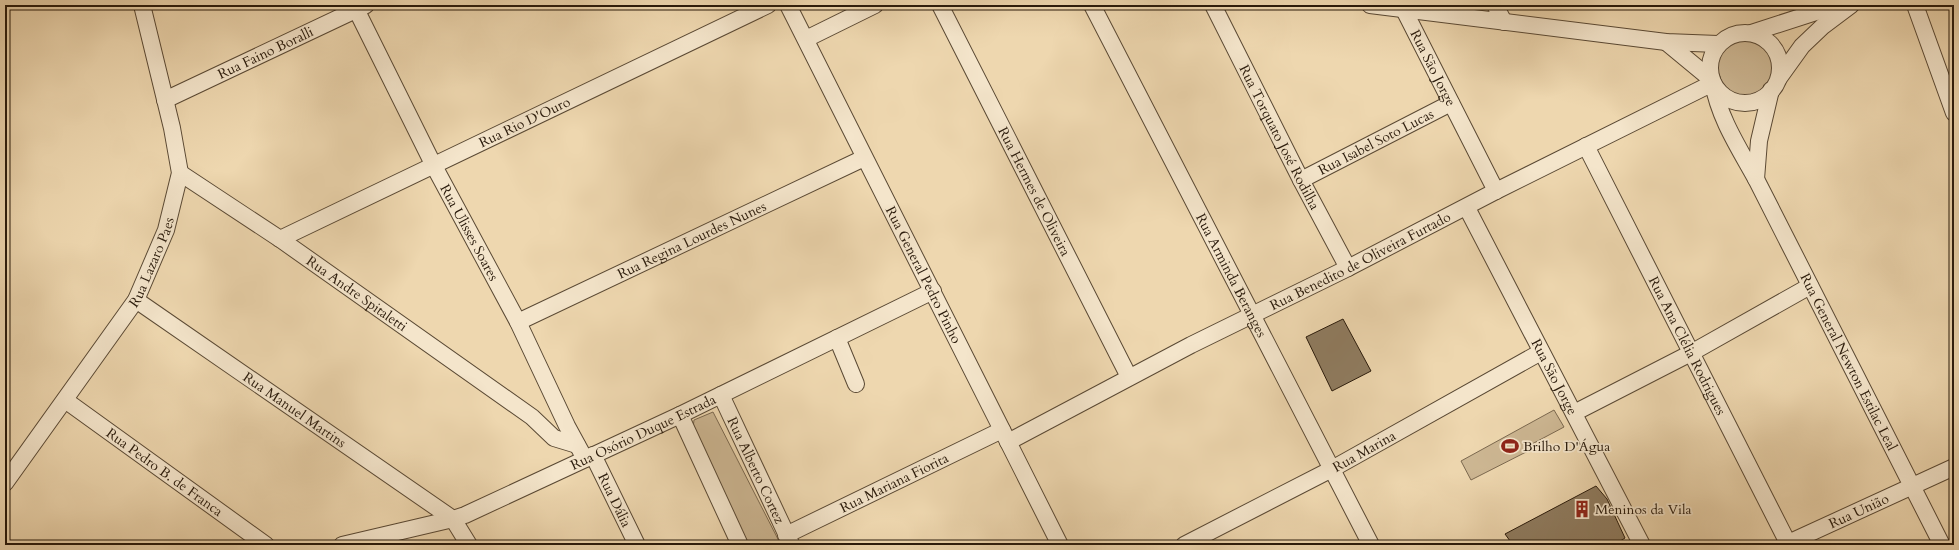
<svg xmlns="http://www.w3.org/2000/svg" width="1959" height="550" font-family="Cardo,serif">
	<rect width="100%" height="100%" fill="#eed7af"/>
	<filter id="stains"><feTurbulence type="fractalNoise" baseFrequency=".005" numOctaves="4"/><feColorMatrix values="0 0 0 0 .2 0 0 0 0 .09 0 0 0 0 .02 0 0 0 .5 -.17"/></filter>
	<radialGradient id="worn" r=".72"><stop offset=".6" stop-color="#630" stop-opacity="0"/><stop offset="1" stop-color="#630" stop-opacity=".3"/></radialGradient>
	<g fill="#cdb793" stroke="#7b684f">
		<circle cx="1747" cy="67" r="29"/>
		<path d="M1554,410L1564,427L1532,444V449L1471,480L1461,461Z"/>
		<path d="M713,412L781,545H744L692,436L694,420Z"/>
	</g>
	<g fill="#8f7c60" stroke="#291a0b">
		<path d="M1343,319L1371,371L1332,391L1306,337Z"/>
		<path d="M1596,486L1607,499L1625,538L1614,545H1513L1505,534Z"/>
	</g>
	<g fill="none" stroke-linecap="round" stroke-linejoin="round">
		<g stroke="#5a4934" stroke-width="18">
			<g id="minor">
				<path id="s1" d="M354,5L434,166L518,322L567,426L585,459"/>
				<path id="s2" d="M788,5L1060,545"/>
				<path id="s3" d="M940,5L1129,377"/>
				<path id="s4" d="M1092,5L1371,545"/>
				<path id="s5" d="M1213,5L1301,180L1348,268"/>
				<path d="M1370,5L1666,42L1718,44"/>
				<path d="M1495,5L1504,22"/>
				<path d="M1915,5L1954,113"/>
				<path id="s6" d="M1403,8L1496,191"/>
				<path d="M1751,33L1838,5"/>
				<circle cx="1745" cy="68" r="35"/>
				<path d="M806,39L875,5"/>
				<path d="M1666,42L1712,80"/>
				<path d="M1779,78L1802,46L1823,26L1851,5"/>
				<path id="s7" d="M165,100L366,5"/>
				<path id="s8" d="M1586,146L1789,545"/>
				<path id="s9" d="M180,173L280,239L532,417L554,438L577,445"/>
				<path d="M1756,179L1759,141L1771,90"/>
				<path id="s10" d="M1301,180L1451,103"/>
				<path id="s11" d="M1467,208L1642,545"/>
				<path id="s12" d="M280,239L768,5"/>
				<path id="s13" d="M136,300L453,519L469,545"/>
				<path id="s14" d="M518,322L864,158"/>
				<path d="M837,338L856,384"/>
				<path id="s15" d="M721,395L791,544"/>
				<path id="s16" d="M65,400L266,545"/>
				<path d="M1574,413L1691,353L1810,286"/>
				<path d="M680,415L740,545"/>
				<path id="s17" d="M1008,442L1191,345L1348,268L1496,191L1713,83C1719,118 1739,148 1756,179L1942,545"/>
				<path id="s18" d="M593,455L637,545"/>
				<path id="s19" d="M5,483L136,300L166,230L180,173L172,128L142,5"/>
				<path id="s20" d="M786,535L1002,430"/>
				<path id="s21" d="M342,545L453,519L465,515L680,415L933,291"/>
				<path id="s22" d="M1184,545L1332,469L1541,352"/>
				<path id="s23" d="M1784,545L1954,467"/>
			</g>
		</g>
		<use href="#minor" stroke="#f4e5cb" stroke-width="16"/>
	</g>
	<defs>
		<g id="stadium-bare" transform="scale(1.38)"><path d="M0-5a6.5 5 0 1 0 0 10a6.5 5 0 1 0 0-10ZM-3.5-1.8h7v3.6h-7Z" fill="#8f2418" stroke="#f4e5cb" stroke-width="2.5" paint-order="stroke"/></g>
		<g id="building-bare" transform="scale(1.38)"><path d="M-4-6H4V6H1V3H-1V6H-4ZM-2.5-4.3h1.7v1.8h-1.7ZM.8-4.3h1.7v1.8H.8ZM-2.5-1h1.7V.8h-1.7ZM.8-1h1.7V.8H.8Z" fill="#8f2418" stroke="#f4e5cb" stroke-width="2.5" paint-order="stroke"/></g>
	</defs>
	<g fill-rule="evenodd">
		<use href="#stadium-bare" x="1510" y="446"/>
		<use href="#building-bare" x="1582" y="509"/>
	</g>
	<g text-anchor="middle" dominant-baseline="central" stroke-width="3.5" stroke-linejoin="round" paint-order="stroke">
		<g font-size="14" fill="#291a0b" stroke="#f4e5cb">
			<text stroke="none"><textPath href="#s7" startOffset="111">Rua Faino Boralli</textPath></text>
			<text stroke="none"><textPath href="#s6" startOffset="67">Rua São Jorge</textPath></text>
			<text stroke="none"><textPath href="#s12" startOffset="271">Rua Rio D'Ouro</textPath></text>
			<text stroke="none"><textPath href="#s5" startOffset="148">Rua Torquato José Rodilha</textPath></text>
			<text stroke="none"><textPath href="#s10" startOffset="84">Rua Isabel Soto Lucas</textPath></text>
			<text stroke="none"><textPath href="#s3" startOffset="209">Rua Hermes de Oliveira</textPath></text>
			<text stroke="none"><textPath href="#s1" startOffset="255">Rua Ulisses Soares</textPath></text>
			<text stroke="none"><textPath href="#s14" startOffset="192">Rua Regina Lourdes Nunes</textPath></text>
			<text stroke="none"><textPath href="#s19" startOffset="266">Rua Lazaro Paes</textPath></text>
			<text stroke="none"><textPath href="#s17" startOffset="396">Rua Benedito de Oliveira Furtado</textPath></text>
			<text stroke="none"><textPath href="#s2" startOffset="302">Rua General Pedro Pinho</textPath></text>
			<text stroke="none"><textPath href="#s4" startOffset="304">Rua Arminda Beranges</textPath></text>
			<text stroke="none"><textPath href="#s9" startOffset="214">Rua Andre Spitaletti</textPath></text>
			<text stroke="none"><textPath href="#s8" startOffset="224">Rua Ana Clélia Rodrigues</textPath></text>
			<text stroke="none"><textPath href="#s17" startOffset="1102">Rua General Newton Estilac Leal</textPath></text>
			<text stroke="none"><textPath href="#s11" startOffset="190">Rua São Jorge</textPath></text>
			<text stroke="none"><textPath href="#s13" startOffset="193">Rua Manuel Martins</textPath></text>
			<text stroke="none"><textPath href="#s21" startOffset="323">Rua Osório Duque Estrada</textPath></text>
			<text stroke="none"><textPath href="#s22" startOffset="203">Rua Marina</textPath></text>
			<text stroke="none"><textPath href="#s15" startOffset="83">Rua Alberto Cortez</textPath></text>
			<text stroke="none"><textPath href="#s16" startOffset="123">Rua Pedro B. de Franca</textPath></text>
			<text stroke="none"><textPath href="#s20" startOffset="120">Rua Mariana Fiorita</textPath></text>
			<text stroke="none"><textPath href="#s18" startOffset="50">Rua Dália</textPath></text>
			<text stroke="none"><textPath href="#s23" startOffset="82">Rua União</textPath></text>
		</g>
		<g font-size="14" fill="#291a0b" stroke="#f4e5cb" text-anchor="start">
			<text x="1523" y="446">Brilho D'Água</text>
			<text x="1595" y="509">Meninos da Vila</text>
		</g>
	</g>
	<rect width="1959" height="550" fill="none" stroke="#eed7af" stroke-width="20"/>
	<rect x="6" y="6" width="1947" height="538" fill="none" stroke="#291a0b" stroke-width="2"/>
	<rect x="10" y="10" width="1939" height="530" fill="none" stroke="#291a0b"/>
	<rect width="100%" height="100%" filter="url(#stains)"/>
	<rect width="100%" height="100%" fill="url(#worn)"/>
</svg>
